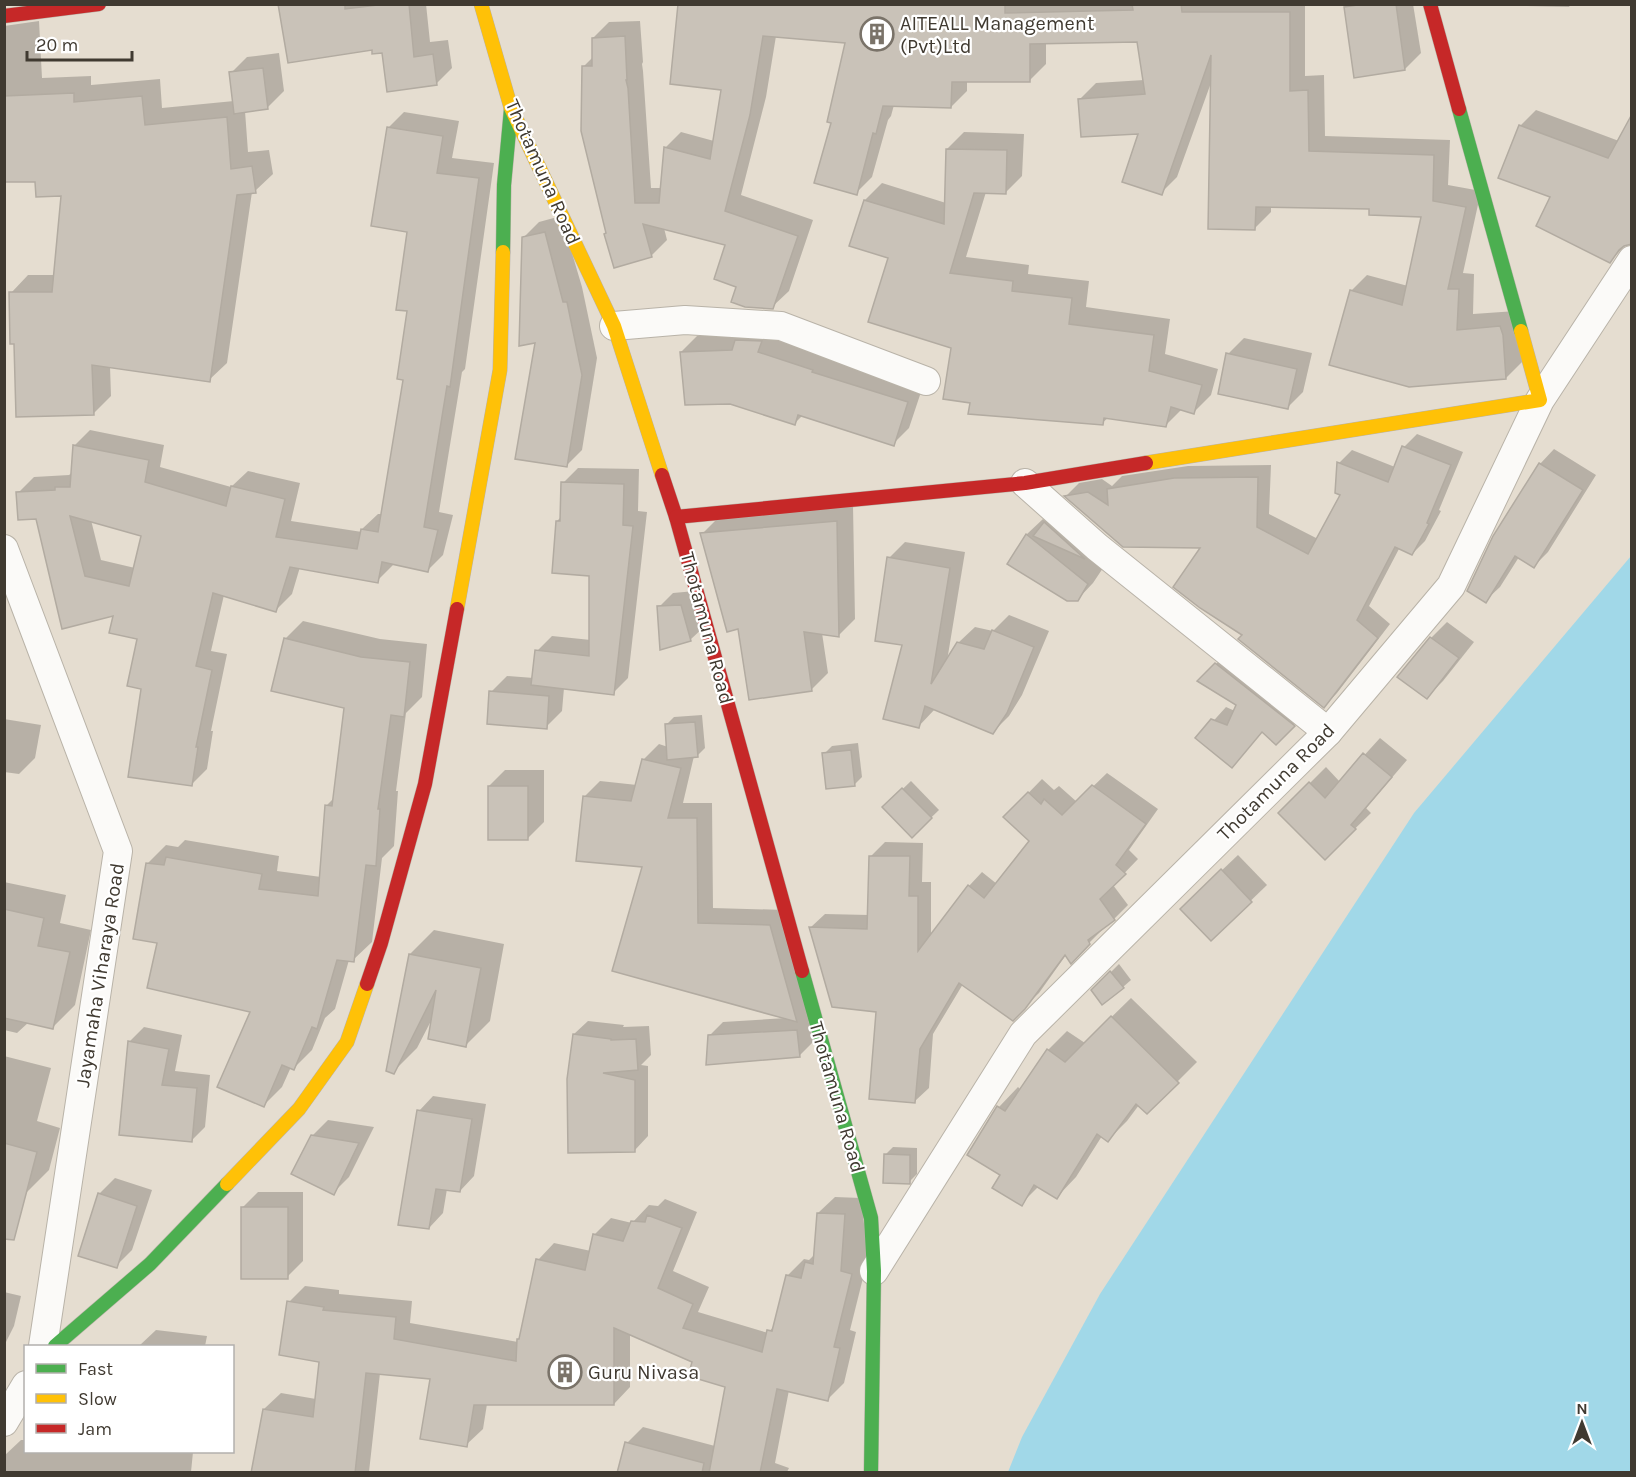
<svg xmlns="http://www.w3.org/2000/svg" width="1636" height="1477" font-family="Karla,sans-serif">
	<rect width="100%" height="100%" fill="#e5ddd0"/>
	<path fill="#a1d8e8" d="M1631,556V1472H1008L1022,1437L1100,1294L1414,813Z"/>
	<g fill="#0003" fill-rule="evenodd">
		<path d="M280,4H426L430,42L448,40L452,68L436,84L383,51Z"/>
		<path d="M679,4H1305V76L1324,75L1325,136L1450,140L1448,185L1481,191L1463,273L1474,274L1473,314L1516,311L1522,362L1506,378L1351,291L1367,275L1408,286L1423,215L1370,208L1271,206V212L1255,228L1212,80L1177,177L1161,193L1140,132L1080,99L1096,83L1144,80L1139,40L1046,42V64L1030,80H967V91L951,107L894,105L891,116L888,120L872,177L856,193L833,122L847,42L776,36L766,97L741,195L813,220L789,291L772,307L738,286L727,244L664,228L667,240L651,256L607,233L584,66L594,56L593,38L609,22L640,21L643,62L642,64L643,71L651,188H662L665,148L681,132L714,141L723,88Z"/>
		<path d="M1349,4H1413L1421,53L1405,69L1346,8Z"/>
		<path d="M1526,4H1571L1569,7L1526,6Z"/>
		<path d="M39,21L42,78L91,76V85L160,79L162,108L234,101L231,73L247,57L279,53L284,91L268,107L245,111L248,152L269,150L273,174L255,191L252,192L227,363L209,380L110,366L111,396L93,414L15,343L11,293L28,275H55L62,194L36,180H4V26Z"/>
		<path d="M1536,110L1619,141L1626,245L1610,261L1552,196L1520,126Z"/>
		<path d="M404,112L459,121L452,158L494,163L465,369L462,372L439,512L453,515L443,555L427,571L394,563L393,565L377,581L300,567L292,594L276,610L224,595L211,651L227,654L211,731H213L207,769L191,785L143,688L138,638L115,614L18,493L34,477L69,475L73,472L74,446L90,430L164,445L160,467L231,487L248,471L300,483L291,521L362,532V529L378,514H383L405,379L409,310V231L388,128ZM91,520L142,535L135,568L101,560Z"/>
		<path d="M964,132L1024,134L1022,176L1005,193L986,192L966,257L1029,265L1028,274L1089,281L1086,307L1170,319L1165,354L1218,369L1211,395L1194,412L1182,409L1165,426L1108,418L1102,423L972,401L953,347L890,257L865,200L882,183L946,203L947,149Z"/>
		<path d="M561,216L582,287L597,358L582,450L566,466L537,341L523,238L539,222Z"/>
		<path d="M752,324L923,386L909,428L893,444L803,415L795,423L681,352L697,336L742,335Z"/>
		<path d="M1244,338L1312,353L1303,392L1287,408L1228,354Z"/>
		<path d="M1417,434L1463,452L1439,510L1441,511L1425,541L1412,554L1400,547L1369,606L1390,624L1337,693L1324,706L1245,635L1203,546L1066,496L1079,483L1102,479L1112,486L1122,476L1188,466L1271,465L1269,514L1318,539L1342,494L1337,492L1339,463L1352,450L1395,467L1404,447Z"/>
		<path d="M1554,449L1596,475L1548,552L1534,566L1519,557L1500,587L1485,601L1494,537L1540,464Z"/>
		<path d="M578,468L639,469L638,511L647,512L628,678L613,693L564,688L562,711L546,727L491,692L507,676L534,678L537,651L552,636L591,640V574L557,521L562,516L563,483Z"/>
		<path d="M853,505L855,619L839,635L822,633L828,673L812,689L750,698L739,627L702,534L718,518Z"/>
		<path d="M1060,507L1103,568L1093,583L1077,600L1009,564L1027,534L1043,519L1046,521Z"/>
		<path d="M905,542L965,552L947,661L958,643L975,627L993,631L1009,615L1049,631L1022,695L1009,716L993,732L935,709L918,727L889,558Z"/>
		<path d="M695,591L705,626L690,640L659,607L673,593Z"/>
		<path d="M303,621L380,639L427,644L422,697L406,713L396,791H398L394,846L382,858L372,942L353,960H349L335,1009L325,1018L312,1050L294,1068L291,1067L282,1087L264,1105L252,1011L159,942L148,863L166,845L178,847L185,840L279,856L277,871L321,877L326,806L334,798L346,707L285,639Z"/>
		<path d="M1447,622L1474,642L1443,681L1427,697L1431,638Z"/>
		<path d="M1229,651L1306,713L1276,743L1263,731L1232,766L1198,738L1226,707L1235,711L1238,705L1199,681Z"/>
		<path d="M702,715L705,748L697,756H694L683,803H712L713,908L785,910L813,1042L799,1056L710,1035L723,1022L786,1018L644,866L584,797L600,781L637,785L643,760L659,744L668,747L666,725L674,717Z"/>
		<path d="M4,719L41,725L35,758L19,774L4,772Z"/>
		<path d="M1380,738L1407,760L1366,808L1371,813L1325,858L1280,813L1326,767L1340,782Z"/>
		<path d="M858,743L862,777L854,785L824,754L832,746Z"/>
		<path d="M505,770H544V822L528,838L489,786Z"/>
		<path d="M1107,773L1158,809L1129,850L1138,859L1113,885L1128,905L1114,919L1102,928L1103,929L1071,961L1066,955L1039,993L1012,1019L963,984L933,1034L929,1088L915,1101L878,1010L811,927L825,914L869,915L871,856L885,842L923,843L922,882H931V936L969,886L982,872L997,884L1031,841L1005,817L1042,779L1054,790L1059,786L1077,802Z"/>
		<path d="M911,781L939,810L912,836L884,807Z"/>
		<path d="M1238,855L1267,885L1211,939L1198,893Z"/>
		<path d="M4,882L66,895L60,923L91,930L75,1005L53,1027L29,1022L17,1033L4,1030Z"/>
		<path d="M434,930L504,944L490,1021L466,1045L432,1019L417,1048L393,1072L410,954Z"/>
		<path d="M1119,964L1131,980L1123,987L1093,990Z"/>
		<path d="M1131,998L1197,1062L1147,1112L1139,1105L1127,1121L1108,1140L1102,1136L1076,1177L1057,1197L1039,1186L1021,1204L1002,1174L969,1154L999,1107L1018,1087L1021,1090L1048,1050L1067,1031L1085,1043Z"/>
		<path d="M588,1021L624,1025L623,1027L649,1026L651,1055L641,1065L648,1066V1136L635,1150L574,1034Z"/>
		<path d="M144,1027L182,1035L175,1071L210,1075L205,1127L191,1141L130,1041Z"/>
		<path d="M4,1056L51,1068L37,1121L60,1128L49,1170L25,1194L4,1189Z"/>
		<path d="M433,1096L486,1104L474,1176L460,1191L447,1189L443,1213L429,1228L419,1111Z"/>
		<path d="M328,1120L374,1127L349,1177L333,1193L312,1136Z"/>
		<path d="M893,1147L917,1148V1174L909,1182L885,1155Z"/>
		<path d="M115,1178L152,1190L132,1250L116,1266L99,1194Z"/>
		<path d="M258,1192H303V1261L287,1277L242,1208Z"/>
		<path d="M835,1197L861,1198L868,1258L850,1330L856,1332L844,1383L827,1400L789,1390L775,1463L789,1468L787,1472H619L627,1443L643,1427L715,1446L727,1386L694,1361L630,1333V1387L614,1404H487L483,1429L466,1445L432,1378L380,1373L369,1472H274L264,1409L281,1393L316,1399L320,1360L289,1302L305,1286L339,1290V1294L412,1301L410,1323L518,1342L522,1336L538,1260L554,1243L591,1251L594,1235L611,1218L632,1223L649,1205L658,1206L665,1199L697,1212L673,1271L709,1287L698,1312L768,1333L775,1325L788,1275L804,1259L809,1260L815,1254L818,1213Z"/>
		<path d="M4,1292L21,1296L14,1326L4,1346Z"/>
		<path d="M156,1330L207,1336L205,1346H139Z"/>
		<path d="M21,1440H26V1452H193L191,1472H4V1456Z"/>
	</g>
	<g fill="#c9c2b8" stroke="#b2aba1" stroke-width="1.5" fill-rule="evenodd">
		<path d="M278,4H345V9L386,4H409L414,57L433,54L437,85L387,92L382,53L372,54V50L288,63Z"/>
		<path d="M678,4H1005V13L1133,10L1132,4H1181L1182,12H1290V91L1308,90L1309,151L1434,155L1433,201L1466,207L1448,289H1459L1457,330L1500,326L1503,335L1506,379L1409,387L1329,365L1350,290L1402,305L1421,217L1369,215V209L1256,207L1255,230L1208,229L1211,55L1162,195L1122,182L1138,134L1081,137L1078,99L1145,94L1137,42L1030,44V82H952L951,108L883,106L876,134L873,133L857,195L814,183L831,123L827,122L845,43L763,36L750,115L725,211L798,236L773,309L745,307L731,302L736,287L714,279L725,245L643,224L652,257L614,268L604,234L606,233L581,131L582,66H592V38L625,36L627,80H626L628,88L635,203H659L664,147L710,159L721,90L670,84Z"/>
		<path d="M1364,4H1396L1405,70L1354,78L1344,7Z"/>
		<path d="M263,68L268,109L234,114L229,72Z"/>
		<path d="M74,93V102L142,96L145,125L227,117L231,169L252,166L256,193L237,195L210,382L92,365L94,415L16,417L14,344H10L9,292H52L61,196L36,197L35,182H4V96Z"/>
		<path d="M1632,114V244L1624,246L1619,250L1610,263L1536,226L1550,197L1498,178L1519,125L1608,158Z"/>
		<path d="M387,127L443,136L437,173L479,178L450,387L447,386L424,527L438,530L428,572L382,562L378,583L290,567L276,612L213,593L196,666L212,670L196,747H198L192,786L128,777L141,689L127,686L137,639L109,633L113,616L62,629L36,519L18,520L16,492L55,490V487H70L73,445L149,460L145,482L226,506L231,486L285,499L276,537L357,549L361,529L378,532L403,380L397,379L407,311L396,310L407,232L371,226ZM70,516L141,536L129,586L85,576Z"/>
		<path d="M946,149L1007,150L1006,194L974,193L950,273L1013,281L1012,291L1072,298L1069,324L1154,335L1149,371L1202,385L1194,414L1171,407L1166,427L1104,418L1103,425L968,414L970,403L943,399L951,348L868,322L888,258L849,246L864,200L944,224Z"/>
		<path d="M545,232L563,302H567L582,375L567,467L515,459L535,343L519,346L522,237Z"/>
		<path d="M735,340L762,341L758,352L813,370L812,372L908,402L894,446L798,415L795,425L730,404L685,405L680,352L732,350Z"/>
		<path d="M1226,353L1297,369L1288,409L1218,394Z"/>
		<path d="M1402,446L1451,465L1427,523L1429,524L1412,555L1395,547L1357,620L1378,638L1324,708L1238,639L1242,635L1200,608L1173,587L1200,548L1123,547L1064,496L1088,492L1108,505L1107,489L1174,478L1258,477L1257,527L1308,554L1340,495L1335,493L1337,462L1388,482Z"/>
		<path d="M1539,463L1583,490L1534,568L1515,556L1486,603L1467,591L1493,536Z"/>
		<path d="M561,482L624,484L623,525L633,526L614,695L531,685L535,650L589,656V576L552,573L556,521H560Z"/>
		<path d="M837,521L839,637L804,632L812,691L749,700L738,629L727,632L700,533Z"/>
		<path d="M1044,522L1085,559L1033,536Z"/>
		<path d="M1026,534L1088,584L1078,601H1067L1007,564Z"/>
		<path d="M887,557L950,568L931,684L957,642L984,649L992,630L1034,647L1007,713L993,734L925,706L919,728L883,719L902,645L875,641Z"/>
		<path d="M681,605L691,641L660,650L657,606Z"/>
		<path d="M1430,637L1459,658L1427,699L1397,677Z"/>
		<path d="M284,638L361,657L410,662L404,717L391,715L378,809H380L376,866L366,865L354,962L337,960L317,1029L312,1027L294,1070L282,1065L264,1107L217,1087L250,1012L147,988L157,943L133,939L146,863L164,865L166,857L262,874L259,889L318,896L325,805L332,806L344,708L271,691Z"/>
		<path d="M1215,663L1295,726L1276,745L1262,732L1232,768L1195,738L1211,719L1227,725L1236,705L1197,681Z"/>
		<path d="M489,691L549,696L547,729L487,724Z"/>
		<path d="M695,722L698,757L667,760L665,724Z"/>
		<path d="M851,750L855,786L826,789L822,753Z"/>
		<path d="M1363,753L1392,777L1351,825L1356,829L1325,860L1278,813L1309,782L1325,798Z"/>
		<path d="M642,759L681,768L668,818H697L698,923L770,925L797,1022L612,971L642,867L576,861L583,796L631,801Z"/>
		<path d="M1092,785L1146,824L1116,865L1126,874L1100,899L1115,920L1088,940L1090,944L1071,964L1065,955L1025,1009L1013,1021L959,983L920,1049L915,1103L869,1099L876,1012L832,1007L809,927L867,929L869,856H910L909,896H918V951L968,885L984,898L1029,841L1003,817L1028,792L1041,804L1044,799L1062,815Z"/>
		<rect x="488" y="786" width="40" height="54"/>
		<path d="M902,788L932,818L912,838L882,807Z"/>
		<path d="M1221,869L1252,902L1211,941L1180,909Z"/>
		<path d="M4,909L44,918L38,946L70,952L53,1029L4,1018Z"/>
		<path d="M409,954L481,968L466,1047L428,1039L436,990L394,1074L386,1071Z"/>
		<path d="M1110,971L1124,988L1102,1005L1091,990Z"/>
		<path d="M1111,1016L1179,1083L1147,1114L1136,1104L1108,1142L1097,1134L1057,1199L1034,1185L1022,1206L992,1188L1000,1175L967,1155L997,1106L1005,1111L1047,1049L1065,1062Z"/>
		<path d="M797,1030L800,1057L706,1065L708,1035Z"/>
		<path d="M573,1034L611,1039V1040L636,1039L638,1070L603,1073L635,1080V1152L568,1153L567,1079Z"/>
		<path d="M128,1041L169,1049L162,1085L197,1088L192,1142L119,1135Z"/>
		<path d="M417,1110L472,1119L460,1192L436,1189L429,1229L398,1225Z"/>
		<path d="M311,1135L359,1143L334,1195L291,1174Z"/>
		<path d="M4,1143L37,1152L14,1240L4,1239Z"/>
		<path d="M884,1154L910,1155V1184L883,1183Z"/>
		<path d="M98,1193L137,1206L117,1268L78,1256Z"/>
		<rect x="241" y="1207" width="47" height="72"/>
		<path d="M817,1213L845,1214L841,1271L852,1274L834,1347L840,1348L828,1401L777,1389L760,1473H709L725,1387L688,1376L692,1362L614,1328V1405H474L467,1447L420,1439L430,1379L366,1373L355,1473H251L263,1409L313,1417L319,1362L279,1355L287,1301L324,1307L323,1310L396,1317L394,1339L516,1361L517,1339H519L536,1259L585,1270L593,1234L623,1241L631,1221L645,1222L647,1215L682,1228L658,1288L693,1304L683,1328L762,1352L767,1330L772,1331L786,1275L801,1278L805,1262L813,1264Z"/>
		<path d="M625,1442L704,1463L702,1473H617Z"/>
	</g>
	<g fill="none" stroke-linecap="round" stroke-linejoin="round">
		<g stroke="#b9b3a8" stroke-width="30">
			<g id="street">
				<path d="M614,326L685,320L781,326L926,381"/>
				<path d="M1025,483L1097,547L1328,732"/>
				<path d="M4,549L118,851L43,1346"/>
				<path d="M874,1271L1023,1034L1328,732L1451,586L1540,400L1632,260"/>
				<path d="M4,1422L26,1385"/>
			</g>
		</g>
		<g stroke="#b9b3a8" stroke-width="15">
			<g id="fast">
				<path d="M1459,109L1521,331"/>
				<path d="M503,252L504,185L511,109"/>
				<path d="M802,971L871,1218L874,1271L871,1472"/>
				<path d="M55,1346L150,1264L227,1184"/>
			</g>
		</g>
		<g stroke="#b9b3a8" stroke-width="15">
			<g id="slow">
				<path d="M481,4L511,108L614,326L662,475"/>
				<path d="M1146,463L1540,400L1521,331"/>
				<path d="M457,609L500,370L503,252"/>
				<path d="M227,1184L299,1109L347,1042L367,984"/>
			</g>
		</g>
		<g stroke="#b9b3a8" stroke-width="15">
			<g id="jam">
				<path d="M1430,4L1459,109"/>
				<path d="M4,16L99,4"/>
				<path d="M662,475L676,517L802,971"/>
				<path d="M676,517L1025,483L1146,463"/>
				<path d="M367,984L381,943L425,784L457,609"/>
			</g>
		</g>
		<use href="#street" stroke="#fbfaf8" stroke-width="28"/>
		<use href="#fast" stroke="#4caf50" stroke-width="14"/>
		<use href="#slow" stroke="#ffc107" stroke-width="14"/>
		<use href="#jam" stroke="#c62828" stroke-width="14"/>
	</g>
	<defs>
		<g id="building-ring" transform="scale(1.725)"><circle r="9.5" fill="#fff" stroke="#7a7369" stroke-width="1.5"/><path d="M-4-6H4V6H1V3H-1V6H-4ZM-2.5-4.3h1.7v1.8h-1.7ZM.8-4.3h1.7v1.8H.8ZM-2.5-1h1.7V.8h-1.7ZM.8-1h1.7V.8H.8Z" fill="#7a7369"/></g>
	</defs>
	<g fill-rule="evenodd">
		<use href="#building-ring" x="877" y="34"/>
		<use href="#building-ring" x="565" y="1372"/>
	</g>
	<g text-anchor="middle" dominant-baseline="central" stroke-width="4.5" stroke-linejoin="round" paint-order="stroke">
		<g font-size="20" fill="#403a31" stroke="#fff" text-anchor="start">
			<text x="900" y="23">AITEALL Management<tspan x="900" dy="23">(Pvt)Ltd</tspan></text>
			<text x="588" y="1372">Guru Nivasa</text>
		</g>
		<g font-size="20" fill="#403a31" stroke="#fff">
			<text transform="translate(543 172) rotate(66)">Thotamuna Road</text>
			<text transform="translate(707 628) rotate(75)">Thotamuna Road</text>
			<text transform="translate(1276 782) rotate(-45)">Thotamuna Road</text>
			<text transform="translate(100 975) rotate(-81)">Jayamaha Viharaya Road</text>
			<text transform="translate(837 1097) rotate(74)">Thotamuna Road</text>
		</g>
	</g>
	<rect width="1636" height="1477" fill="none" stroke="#403a31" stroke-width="12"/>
	<rect x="24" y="1345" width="210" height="108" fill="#ffffff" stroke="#b3b0ad" stroke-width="1.5"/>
	<rect x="36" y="1364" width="30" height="9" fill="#4caf50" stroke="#b3b0ad" stroke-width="1.5"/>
	<text x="78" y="1375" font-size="18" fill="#403a31">Fast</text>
	<rect x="36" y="1394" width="30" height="9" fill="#ffc107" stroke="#b3b0ad" stroke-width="1.5"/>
	<text x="78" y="1405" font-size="18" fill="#403a31">Slow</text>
	<rect x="36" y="1424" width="30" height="9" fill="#c62828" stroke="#b3b0ad" stroke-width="1.5"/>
	<text x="78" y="1435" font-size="18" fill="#403a31">Jam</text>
	<g transform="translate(1582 1423)" stroke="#ffffff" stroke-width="4.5" paint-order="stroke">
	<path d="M0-4.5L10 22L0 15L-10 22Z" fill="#403a31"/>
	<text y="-9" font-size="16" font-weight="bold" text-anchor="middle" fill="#403a31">N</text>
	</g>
	<path d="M27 51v9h105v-9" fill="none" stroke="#403a31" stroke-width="3"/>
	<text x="36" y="51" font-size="18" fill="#403a31" stroke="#ffffff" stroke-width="4.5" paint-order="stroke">20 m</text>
</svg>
